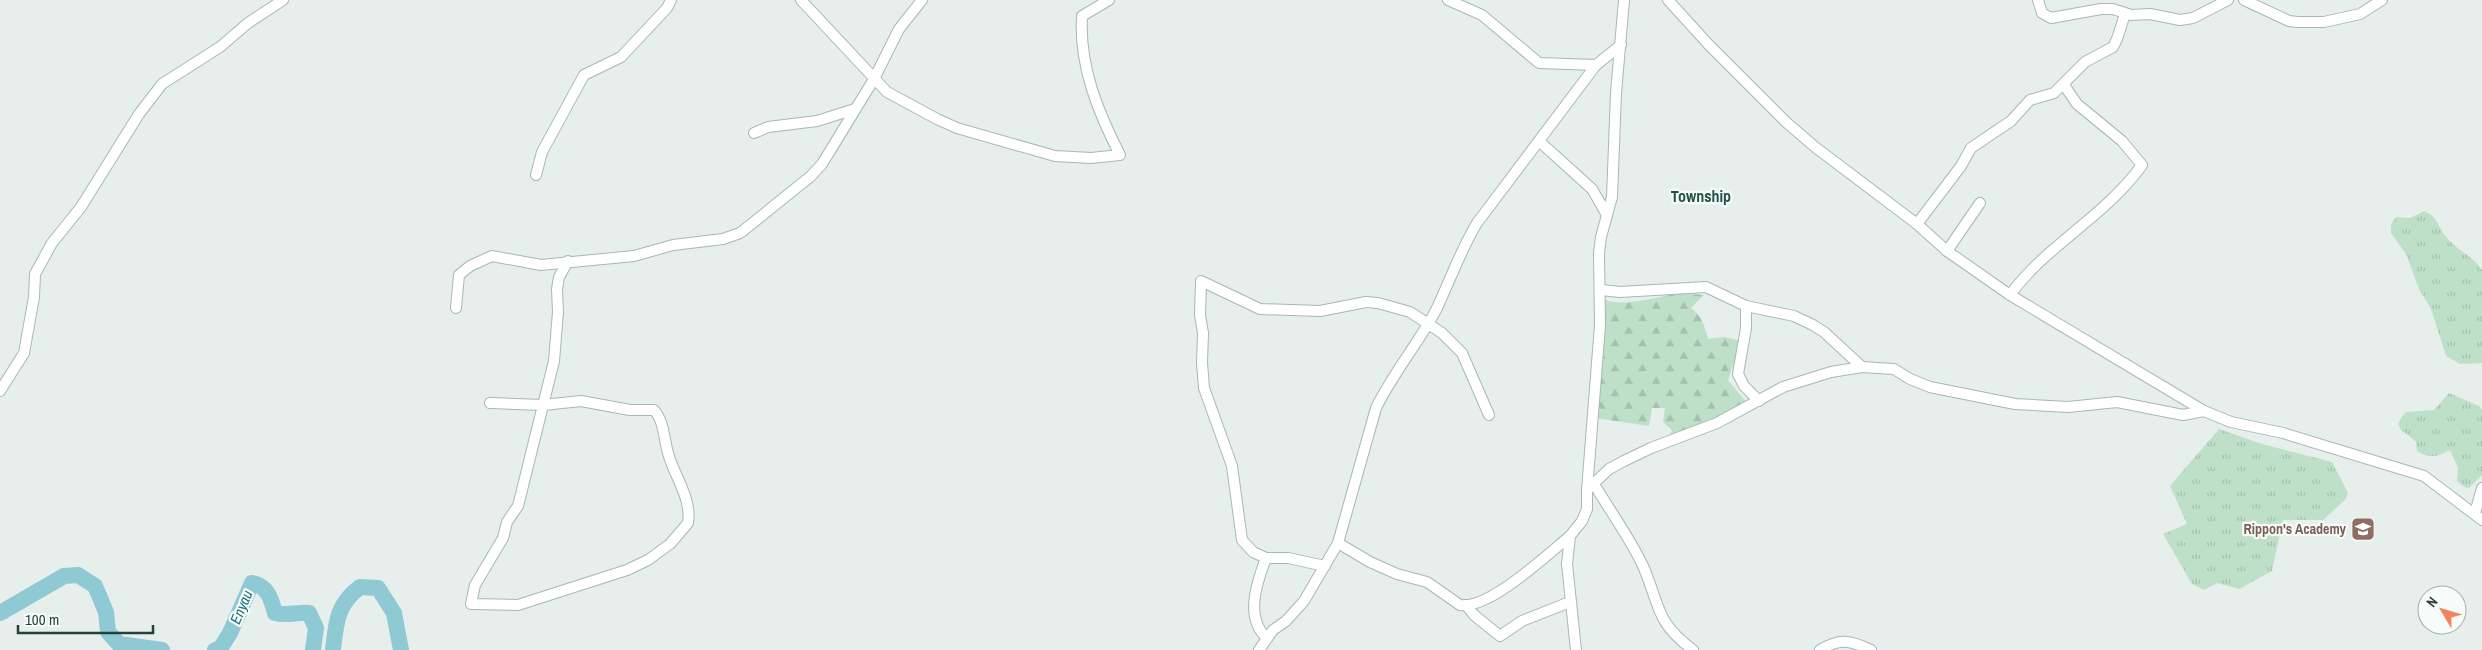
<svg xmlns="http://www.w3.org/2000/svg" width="2482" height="650" font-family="'Archivo Narrow',sans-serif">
	<defs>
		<pattern id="grass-tufts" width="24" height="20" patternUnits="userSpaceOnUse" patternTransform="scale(1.25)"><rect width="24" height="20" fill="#bfe0c8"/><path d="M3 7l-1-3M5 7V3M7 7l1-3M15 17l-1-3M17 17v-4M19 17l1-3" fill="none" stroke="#a4c1ad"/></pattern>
		<pattern id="forest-firs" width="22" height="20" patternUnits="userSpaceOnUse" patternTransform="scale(1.25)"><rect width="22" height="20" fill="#bfe0c8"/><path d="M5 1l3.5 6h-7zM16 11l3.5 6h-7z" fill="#a4c1ad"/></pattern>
	</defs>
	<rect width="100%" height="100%" fill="#e6efeb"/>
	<g fill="url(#grass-tufts)">
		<path d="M2424,211C2438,216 2438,228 2447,238C2457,250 2473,256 2482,270V363L2460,364L2446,356L2431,309L2419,289L2406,254L2391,233V224L2396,217L2410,218Z"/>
		<path d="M2449,393L2479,406L2482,410V475L2469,488L2464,487L2457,481L2458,468L2450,450C2437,457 2430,459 2417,451L2416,442C2406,431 2389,429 2406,412L2434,410Z"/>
		<path d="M2219,429L2262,444L2332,462L2348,493L2346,499L2323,520H2283L2272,571L2239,589L2217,583L2204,590L2192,584L2163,534L2187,524L2170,486Z"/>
	</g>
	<path fill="url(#forest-firs)" d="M1679,293L1704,295L1691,308C1702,315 1705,328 1708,339L1723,337L1738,340L1737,353L1728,380L1748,404L1674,442L1670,434L1672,430L1663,422L1665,408H1652L1649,426L1596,418L1605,300C1624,307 1659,297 1679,293Z"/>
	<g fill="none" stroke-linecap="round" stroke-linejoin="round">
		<g stroke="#8ec9d4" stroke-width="16">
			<path d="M0,613L64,576L78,575L95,586L106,612L108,632L119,644L162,650"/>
			<path d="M215,650L220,649L230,633L252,583C268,586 271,599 275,613C287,616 297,612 309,613L316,628L313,650"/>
			<path d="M333,650C336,622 337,604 360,587L378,588L394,613L401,650"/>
		</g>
		<g stroke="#a8b8b2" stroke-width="12">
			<g id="minor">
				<path d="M801,0L887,92L937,119L957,128L1055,156L1091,158L1120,155C1098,112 1079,66 1082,16L1109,0"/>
				<path d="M1448,0L1482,15L1539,63L1596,65"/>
				<path d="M1668,0L1709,45L1786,122L1815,147L1917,224L1947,251L2010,295L2204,411L2231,422L2283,433L2424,476L2482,520"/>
				<path d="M2038,0L2042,13L2051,18L2101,9H2113L2131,15L2150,14L2180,20L2193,18L2228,0"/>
				<path d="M2244,0L2289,21L2298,22H2324L2360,14L2382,0"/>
				<path d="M754,133L768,127L817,121L855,109"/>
				<path d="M1539,141L1592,189L1607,215"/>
				<path d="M536,175L542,152L584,75L621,57L667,8L671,0"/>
				<path d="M1917,224L1961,166L1971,148L2011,121L2030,100L2054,93L2085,62L2113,47L2117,39L2125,14"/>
				<path d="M1947,251L1980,203"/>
				<path d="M1601,290L1620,292L1706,287L1746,306L1794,316L1813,325L1824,332L1862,367"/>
				<path d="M2010,295C2046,245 2105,217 2142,165L2122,141L2077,104L2064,85"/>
				<path d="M1746,306V328L1738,374L1744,386L1759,401"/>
				<path d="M456,308L459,275L470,266L492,256L541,265L634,256L673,245L723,239L740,233L754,222L811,176L822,164L874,79L899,29L922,0"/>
				<path d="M0,391L24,353L34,297L35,274L52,243L81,207L139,114L162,84L220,47L248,23L283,0"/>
				<path d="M490,403L543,405L581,401L630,410H654C664,421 664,439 668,453C674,476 692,498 688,523L670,544L648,560L627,570L518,605L471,604L475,585L503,538L507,522L518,506L554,361L558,312L557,289L559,277L568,261"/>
				<path d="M1594,484C1610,511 1630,538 1643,566C1660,605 1655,622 1693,650"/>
				<path d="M1587,490L1600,325L1599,253L1601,237L1612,197L1616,93L1624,0"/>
				<path d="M2475,513L2482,488"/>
				<path d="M1338,543L1370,562L1397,574L1427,582L1460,605C1489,610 1548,554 1570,536"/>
				<path d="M1266,558C1257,582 1244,618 1267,638"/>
				<path d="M1325,566L1288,558H1266L1253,552L1242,540L1232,466L1204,388L1202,363L1203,333L1200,315L1201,281L1260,309L1320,311L1366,302L1378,303L1410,312L1442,333L1462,353L1489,415"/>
				<path d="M1466,605L1474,615L1500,636L1522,621L1570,602"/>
				<path d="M1259,650L1273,630L1286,621L1304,601L1338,543L1376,408C1393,373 1418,344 1436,310C1450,281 1460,251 1477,223L1596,65L1621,45"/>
				<path d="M1576,650L1567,564L1570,536L1582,521L1587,509V490L1609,469L1624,461L1651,448L1717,423L1783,387L1831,372L1862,367L1894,369L1910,379L1930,387L2015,404L2068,407L2117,402L2183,415L2204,411"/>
				<path d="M1820,650C1840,638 1850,640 1871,650"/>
			</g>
		</g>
		<use href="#minor" stroke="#fff" stroke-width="10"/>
	</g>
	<defs>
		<g id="school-square" transform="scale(1.25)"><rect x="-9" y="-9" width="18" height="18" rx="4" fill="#8d6e63" stroke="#f7fbf9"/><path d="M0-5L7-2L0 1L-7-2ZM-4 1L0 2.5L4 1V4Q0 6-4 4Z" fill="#fff"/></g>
	</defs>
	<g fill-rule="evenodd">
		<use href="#school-square" x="2363" y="529"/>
	</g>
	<g text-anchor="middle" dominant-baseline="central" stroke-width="4.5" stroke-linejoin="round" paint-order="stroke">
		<g font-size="14" font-weight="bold" fill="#785e54" stroke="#f7fbf9" text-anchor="end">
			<text x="2346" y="529">Rippon's Academy</text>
		</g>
		<g font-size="15" font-style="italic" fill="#1c6f80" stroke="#f7fbf9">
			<text transform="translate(241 607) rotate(-67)">Enyau</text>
		</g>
		<g font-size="16" font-weight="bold" fill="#1f5548" stroke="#f7fbf9">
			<text x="1701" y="196">Township</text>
		</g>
	</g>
	<g transform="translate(2442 610) rotate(308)"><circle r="24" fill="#f7fbf9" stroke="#a3b1ad"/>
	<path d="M0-4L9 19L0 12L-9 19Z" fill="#f4845f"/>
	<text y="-8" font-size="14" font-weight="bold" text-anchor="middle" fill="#24423a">N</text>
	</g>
	<path d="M18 625v8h135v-8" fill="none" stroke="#24423a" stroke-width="2.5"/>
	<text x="25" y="625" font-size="15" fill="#24423a" stroke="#f7fbf9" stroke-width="4" paint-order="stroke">100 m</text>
</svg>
